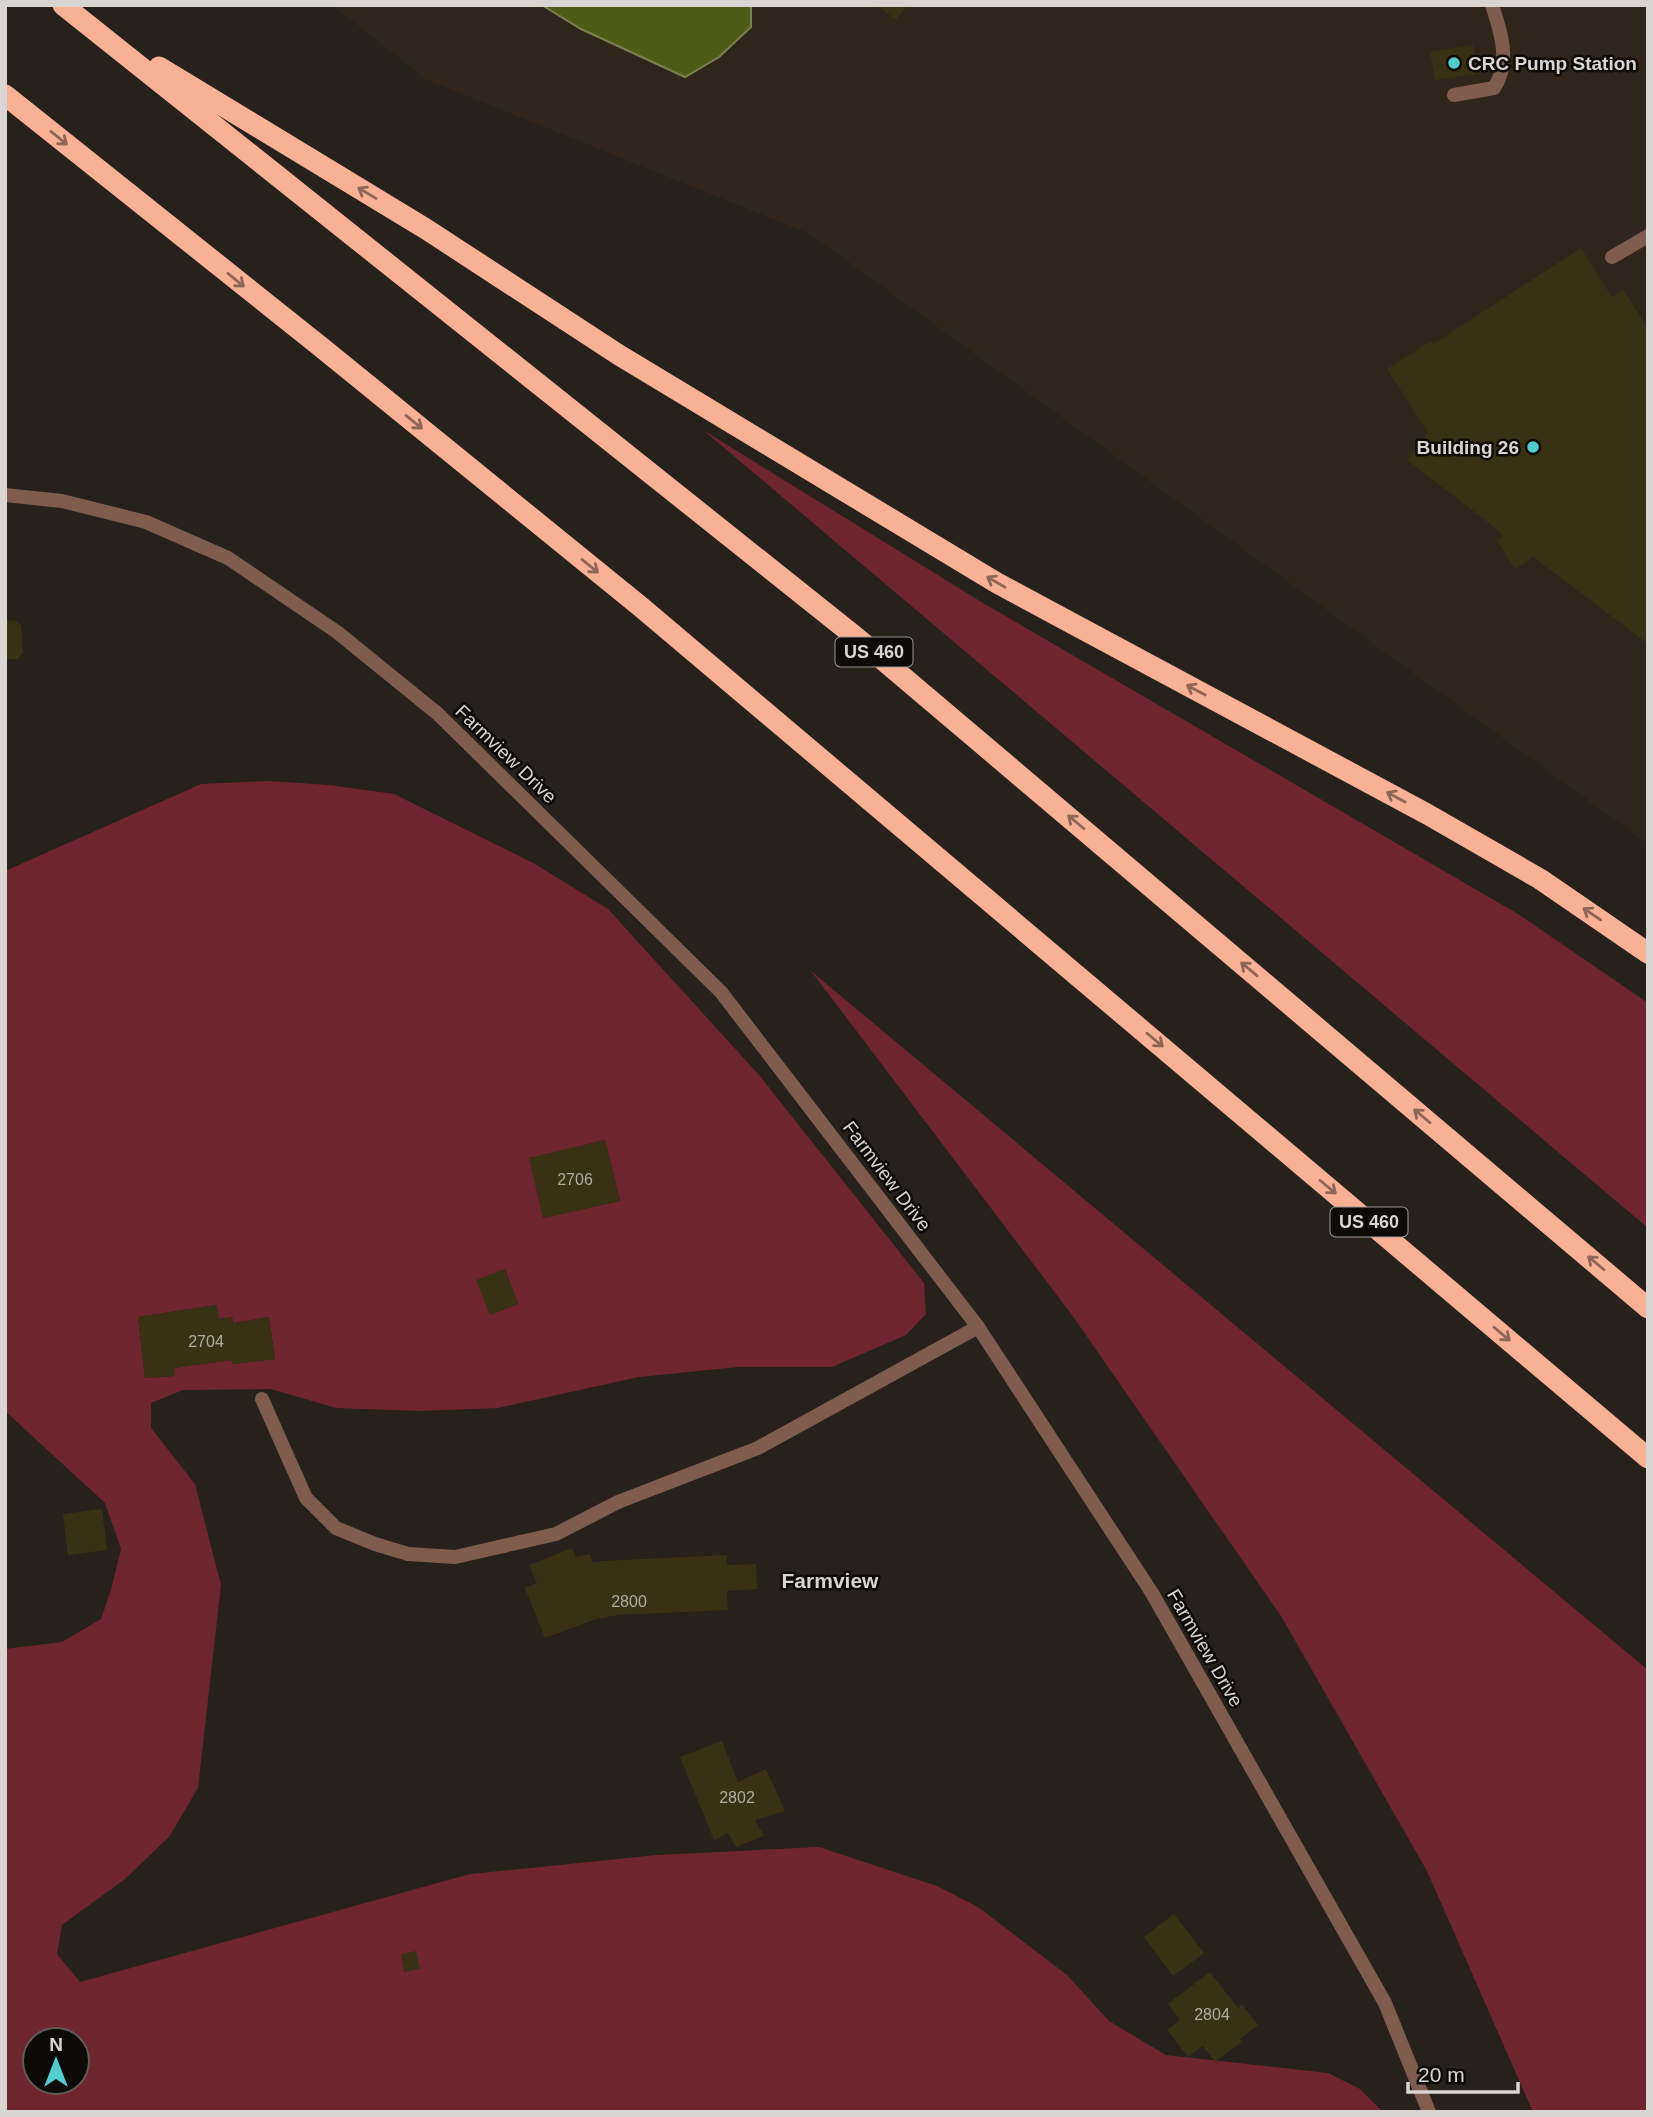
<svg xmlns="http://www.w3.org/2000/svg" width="1653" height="2117" font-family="Arial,sans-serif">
	<rect width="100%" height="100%" fill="#26211b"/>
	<path fill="#2f251a" d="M332,5H1648V844L810,234L425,79Z"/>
	<g fill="#6f252d" fill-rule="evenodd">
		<path d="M703,430L983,603L1518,914L1648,1003V1228Z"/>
		<path d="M268,781L329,785L394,794L535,864L608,909L759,1075L924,1283L926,1314L906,1335L832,1367H738L639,1377L498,1408L420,1411L336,1408L271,1389L183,1390L151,1403V1428L195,1484L221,1585L198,1788L169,1837L125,1879L62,1925L57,1954L80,1982L470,1874L657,1855L819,1847L937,1886L978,1907L1067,1975L1109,2021L1166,2055L1328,2073L1360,2089L1383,2112H5V1649L62,1642L101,1619L111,1590L121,1549L105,1503L5,1411V871L201,784ZM605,1140L620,1201L543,1218L530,1158ZM505,1269L518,1304L490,1315L477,1280ZM216,1305L219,1319L232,1317L233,1323L269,1317L275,1359L233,1364L232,1360L174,1368V1376L145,1378L138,1317ZM35,2040H77V2082H35Z"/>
		<path d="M811,971L1648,1670V2112H1533L1427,1871L1281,1616L1072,1315Z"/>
	</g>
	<path fill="#4f5c17" stroke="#78804f" stroke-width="2" d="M542,5H751V27L719,57L685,77L581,29Z"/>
	<g fill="#393114">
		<path d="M880,5H908L896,20L879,7Z"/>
		<path d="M1473,45L1477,74L1435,80L1430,52Z"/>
		<path d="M1581,248L1612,297L1623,290L1648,328V644L1533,557L1515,569L1496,539L1503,538L1498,530L1407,460L1428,433L1387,369L1431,341L1433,344Z"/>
		<path d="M14,620L21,625L23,652L18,659H5V621Z"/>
		<path d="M605,1140L620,1201L543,1218L529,1158Z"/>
		<path d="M505,1269L518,1304L490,1315L476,1280Z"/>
		<path d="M217,1305L219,1319L232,1317L233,1323L269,1317L275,1359L232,1364V1360L174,1368L175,1376L145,1378L138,1317Z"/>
		<path d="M102,1509L107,1550L68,1555L63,1514Z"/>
		<path d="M572,1548L576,1557L590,1554L593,1563L602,1561L727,1555V1565L756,1564L757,1589L727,1591L728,1610L618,1615L596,1619L545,1638L525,1588L537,1583L529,1565Z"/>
		<path d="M722,1741L738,1782L766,1769L785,1811L755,1820L764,1836L736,1847L728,1833L714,1840L680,1757Z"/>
		<path d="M1174,1914L1204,1953L1173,1976L1144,1937Z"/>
		<path d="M416,1951L420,1969L404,1972L401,1954Z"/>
		<path d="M1210,1972L1238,2008L1242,2005L1258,2025L1240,2039L1242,2042L1215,2062L1203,2046L1188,2057L1167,2030L1180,2020L1168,2004Z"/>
	</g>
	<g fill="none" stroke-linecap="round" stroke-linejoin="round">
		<g stroke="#7f5c4e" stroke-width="14">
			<path d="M1454,95L1494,88C1511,63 1501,32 1492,5"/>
			<path d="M1612,257L1648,236"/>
			<path d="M262,1399L306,1498L336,1528L375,1544L408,1554L455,1557L556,1534L618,1502L758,1448L978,1327"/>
		</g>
		<path stroke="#7f5c4e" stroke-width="14" d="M5,495L62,501L146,522L228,558L337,632L438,714L721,992L978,1327L1152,1593L1385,2003L1429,2112"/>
		<g stroke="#f8b195" stroke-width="21">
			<path d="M63,5L857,638L1648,1308"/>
			<path d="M159,67L426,229L619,355L997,583L1427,814L1540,879L1648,953"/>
			<path d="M5,95L321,347L641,607L1648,1458"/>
		</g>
	</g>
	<defs><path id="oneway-shaft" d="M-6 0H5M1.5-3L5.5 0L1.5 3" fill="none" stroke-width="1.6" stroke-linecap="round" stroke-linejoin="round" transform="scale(1.75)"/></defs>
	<g stroke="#8e6656">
		<use href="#oneway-shaft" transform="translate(59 138) rotate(39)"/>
		<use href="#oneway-shaft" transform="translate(367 193) rotate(-149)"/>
		<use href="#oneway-shaft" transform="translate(236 280) rotate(39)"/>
		<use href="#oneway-shaft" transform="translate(414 422) rotate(39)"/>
		<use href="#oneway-shaft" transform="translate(590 566) rotate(39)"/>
		<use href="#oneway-shaft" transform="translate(996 582) rotate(-150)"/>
		<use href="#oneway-shaft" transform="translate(1196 690) rotate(-152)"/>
		<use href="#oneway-shaft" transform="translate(1396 797) rotate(-152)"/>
		<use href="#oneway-shaft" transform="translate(1076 822) rotate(-140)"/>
		<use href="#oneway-shaft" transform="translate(1592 914) rotate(-146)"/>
		<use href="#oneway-shaft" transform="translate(1249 969) rotate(-140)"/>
		<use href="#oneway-shaft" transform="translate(1155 1040) rotate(40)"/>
		<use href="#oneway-shaft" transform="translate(1422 1116) rotate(-140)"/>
		<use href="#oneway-shaft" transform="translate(1328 1187) rotate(40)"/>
		<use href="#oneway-shaft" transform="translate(1596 1263) rotate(-140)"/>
		<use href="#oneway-shaft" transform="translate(1502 1334) rotate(40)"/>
	</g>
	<g fill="#52cdce" stroke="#0d0b08" stroke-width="2.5">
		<circle cx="1454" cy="63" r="7"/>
		<circle cx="1533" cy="447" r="7"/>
	</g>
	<g text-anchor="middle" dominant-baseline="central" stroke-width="5" stroke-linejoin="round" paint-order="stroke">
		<g font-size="16" fill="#b1aca2">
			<text x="575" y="1179">2706</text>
			<text x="206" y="1341">2704</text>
			<text x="629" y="1601">2800</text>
			<text x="737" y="1797">2802</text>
			<text x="1212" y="2014">2804</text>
		</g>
		<g fill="#0d0b08" stroke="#9c9895" stroke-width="2">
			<rect x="835.5" y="637.5" width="77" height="29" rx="5"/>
			<rect x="1330.5" y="1207.5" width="77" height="29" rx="5"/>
		</g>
		<g font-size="18" font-weight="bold" fill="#d9d5d2">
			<text x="874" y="652">US 460</text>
			<text x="1369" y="1222">US 460</text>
		</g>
		<g font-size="19" font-weight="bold" fill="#d9d5d2" stroke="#0d0b08" text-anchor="start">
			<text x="1468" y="63">CRC Pump Station</text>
			<text x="1519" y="447" text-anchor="end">Building 26</text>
		</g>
		<g font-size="19" fill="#d9d5d2" stroke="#0d0b08">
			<text transform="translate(506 754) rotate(44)">Farmview Drive</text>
			<text transform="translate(887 1176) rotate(53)">Farmview Drive</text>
			<text transform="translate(1205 1648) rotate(60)">Farmview Drive</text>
		</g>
		<g font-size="21" font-weight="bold" fill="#d9d5d2" stroke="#0d0b08">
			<text x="830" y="1580">Farmview</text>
		</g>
	</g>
	<rect width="1653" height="2117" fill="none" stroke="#d9d5d2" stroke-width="14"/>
	<g transform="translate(56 2061)"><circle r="33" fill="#0d0b08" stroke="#5f5c59" stroke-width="2"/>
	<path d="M0-5L12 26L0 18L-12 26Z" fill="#52cdce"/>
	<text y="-10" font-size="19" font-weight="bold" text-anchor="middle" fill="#d9d5d2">N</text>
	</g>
	<path d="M1408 2082v10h110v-10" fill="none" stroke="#d9d5d2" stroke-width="3.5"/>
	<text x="1418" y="2082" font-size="21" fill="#d9d5d2" stroke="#0d0b08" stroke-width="5" paint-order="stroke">20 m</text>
</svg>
